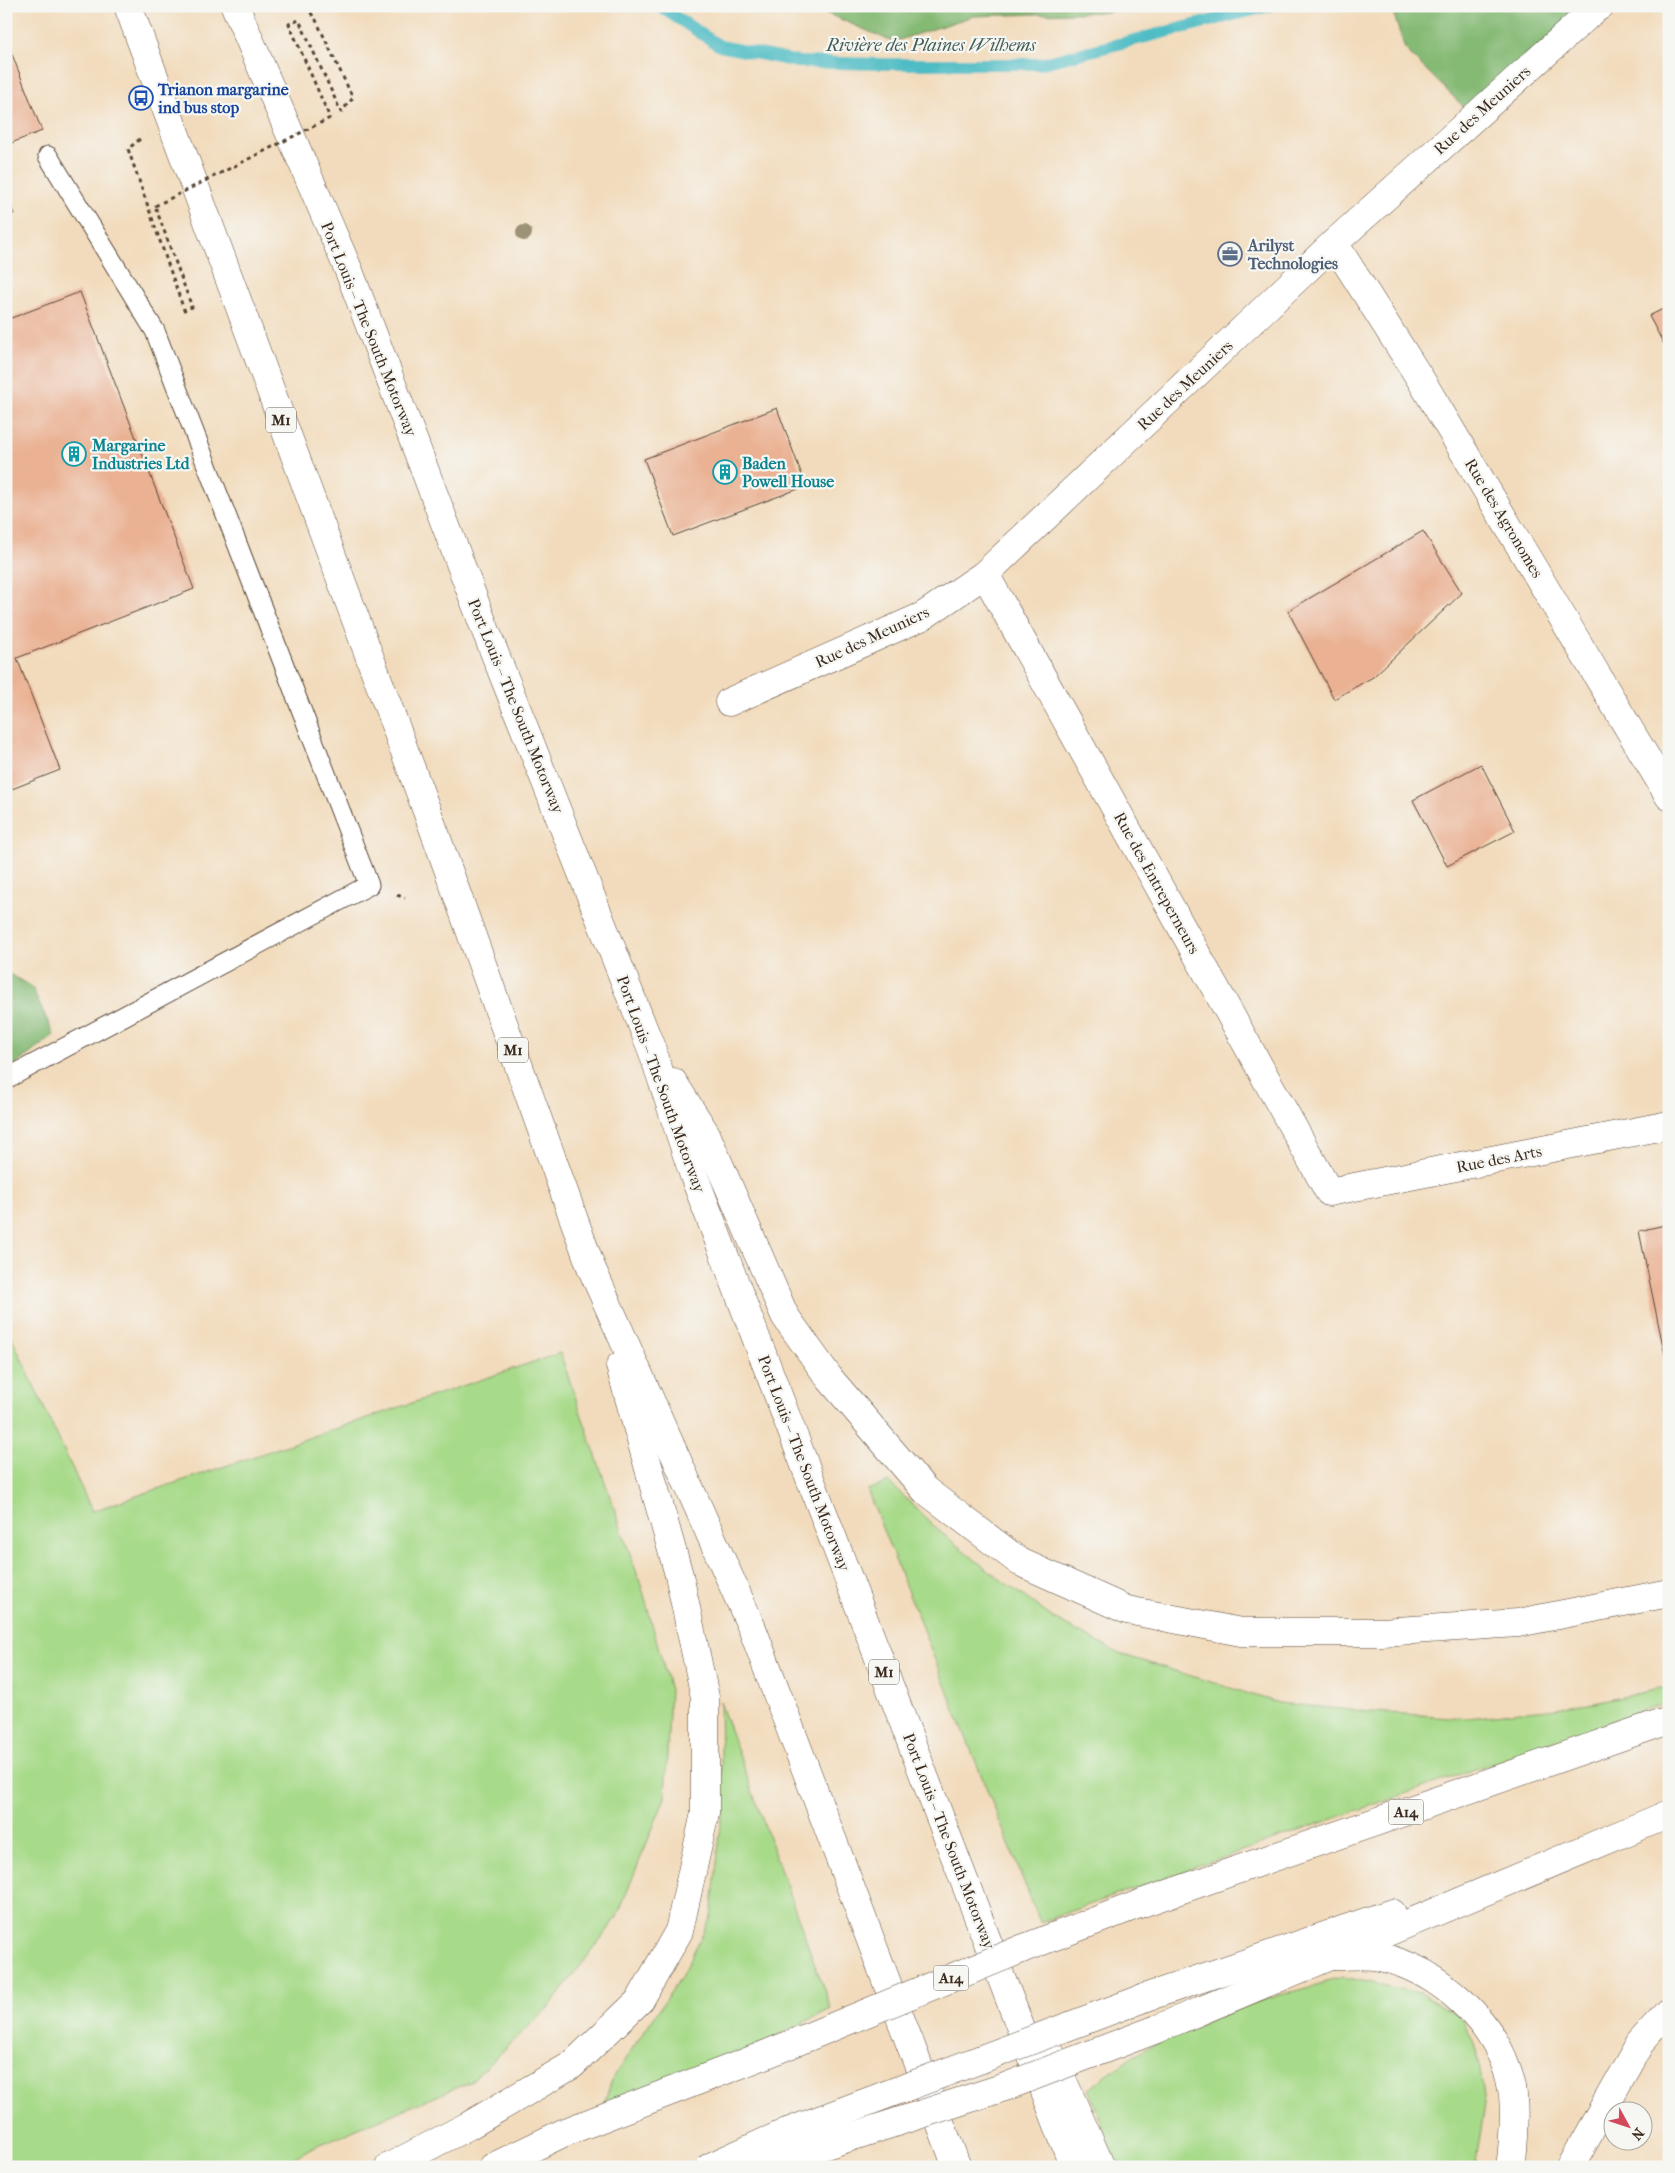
<svg xmlns="http://www.w3.org/2000/svg" width="1675" height="2173" font-family="'IM FELL French Canon',serif">
	<rect width="100%" height="100%" fill="#f6f6f2"/>
	<filter id="ink" filterUnits="userSpaceOnUse"><feTurbulence type="fractalNoise" baseFrequency=".02" numOctaves="2"/><feDisplacementMap in="SourceGraphic" scale="10" xChannelSelector="R" yChannelSelector="G"/><feConvolveMatrix kernelMatrix="1 2 1 2 8 2 1 2 1" color-interpolation-filters="sRGB"/></filter>
	<filter id="wash" filterUnits="userSpaceOnUse"><feTurbulence type="fractalNoise" baseFrequency=".0096" numOctaves="4" result="noise"/><feDisplacementMap in="SourceGraphic" scale="20" xChannelSelector="R" yChannelSelector="G"/><feGaussianBlur stdDeviation="1.12" result="paint"/><feColorMatrix in="noise" values="0 0 0 0 0 0 0 0 0 0 0 0 0 0 0 0 0 1.4 0 .05"/><feComposite in="paint" operator="in"/></filter>
	<g filter="url(#wash)">
		<rect width="100%" height="100%" fill="#f2dbbc"/>
		<g fill="#a7da89" stroke="#718254">
			<path d="M6,1325L92,1511L560,1353L643,1591L670,1690L665,1798L616,1919L550,2006L470,2082L311,2148L278,2167H6Z"/>
			<path d="M889,1482L938,1530L993,1574L1056,1620L1120,1654L1279,1703L1372,1712L1468,1718L1590,1704L1669,1687V1701L1040,1922L867,1490Z"/>
			<path d="M720,1702L831,2009L596,2126L613,2077L681,1977L711,1917L722,1815Z"/>
			<path d="M1344,1977L1419,1993L1461,2018L1477,2049L1485,2105L1475,2167H1117L1102,2123L1088,2089L1142,2050L1246,2005Z"/>
		</g>
		<g fill="#85ba75" stroke="#60724a">
			<path d="M817,6H1121L1108,12L973,16L893,42L819,10Z"/>
			<path d="M1391,6H1588L1477,120L1405,49Z"/>
			<path d="M6,972L32,987L54,1035L6,1072Z"/>
		</g>
		<g fill="none" stroke-linecap="round" stroke-linejoin="round">
			<path stroke="#4ebcc4" stroke-width="12" d="M659,6L720,46L798,62L880,64H1039L1269,6"/>
		</g>
		<g id="blocks">
			<g fill="#eab193">
				<path d="M6,39L42,131L6,145Z"/>
				<path d="M6,192L14,214L6,218Z"/>
				<path d="M80,292L194,589L17,658L60,770L12,789L6,775V320Z"/>
				<path d="M1669,306V354L1649,316Z"/>
				<path d="M777,408L806,486L673,536L644,459Z"/>
				<path d="M1423,531L1462,593L1373,677L1334,699L1288,611Z"/>
				<path d="M1481,764L1515,831L1447,866L1413,800Z"/>
				<path d="M1669,1224V1370H1668L1639,1231Z"/>
			</g>
		</g>
	</g>
	<g filter="url(#ink)">
		<use href="#blocks" fill-opacity="0" stroke="#564536" stroke-width="1"/>
		<g fill="none" stroke-linecap="round" stroke-linejoin="round">
			<g stroke="#564536" stroke-width="21">
				<path id="lane" d="M6,1079L369,885L155,331L48,156"/>
			</g>
			<g stroke="#564536" stroke-width="29">
				<g id="street">
					<path d="M1334,243L1421,380L1669,796"/>
					<path d="M985,574L1329,1192L1669,1125"/>
					<path d="M729,702L923,616L985,574L1334,243L1596,8L1600,6"/>
				</g>
			</g>
			<g stroke="#564536" stroke-width="29">
				<g id="primary">
					<path d="M1142,1903L1669,1720"/>
					<path d="M1144,1998L1392,1913"/>
					<path d="M1157,2029L1669,1814"/>
					<path d="M493,2167L563,2133L762,2056"/>
					<path d="M710,2167L787,2132"/>
					<path d="M767,2167L792,2156"/>
				</g>
			</g>
			<g stroke="#564536" stroke-width="29">
				<g id="highway">
					<path d="M128,6L435,833L591,1267L752,1628L957,2167"/>
					<path d="M235,6L349,271L487,634L652,1050L694,1176L1074,2167"/>
					<path d="M673,1082L706,1134L785,1316L830,1379L925,1490L1020,1562L1127,1610L1241,1632H1382L1518,1623L1669,1593"/>
					<path d="M1334,1956C1349,1956 1366,1954 1380,1957C1440,1970 1497,2023 1511,2083C1516,2102 1513,2147 1510,2167"/>
					<path d="M1048,2047L1101,2167"/>
					<path d="M389,2167L468,2126L572,2065L640,2000L679,1931L705,1813V1697L679,1575L620,1366"/>
					<path d="M1570,2167L1640,2043L1669,2011"/>
				</g>
			</g>
			<g stroke="#564536" stroke-width="3" stroke-dasharray="4 4" stroke-linecap="butt">
				<path d="M306,6L316,20L353,98L341,112L299,20L289,24L330,118"/>
				<path d="M140,139L128,149L184,310L192,307L155,206"/>
				<path d="M397,895L405,898"/>
			</g>
			<use href="#lane" stroke="#fff" stroke-width="19"/>
			<use href="#street" stroke="#fff" stroke-width="28"/>
			<use href="#primary" stroke="#fff" stroke-width="28"/>
			<use href="#highway" stroke="#fff" stroke-width="28"/>
			<g stroke="#564536" stroke-width="29" stroke-linecap="butt">
				<g id="primary-bridge">
					<path d="M762,2056L1024,1948L1142,1903"/>
					<path d="M787,2132L1144,1998"/>
					<path d="M792,2156L1005,2087L1157,2029"/>
				</g>
			</g>
			<path stroke="#564536" stroke-width="3" stroke-dasharray="4 4" stroke-linecap="butt" d="M155,206L330,118"/>
			<use href="#primary-bridge" stroke="#fff" stroke-width="28"/>
		</g>
		<circle fill="#9c9274" cx="524" cy="233" r="8"/>
	</g>
	<defs>
		<g id="bus-ring" transform="scale(1.25)"><circle r="9.5" fill="#f6f6f2" stroke="#1a4fb4" stroke-width="1.5"/><path d="M-5-6H5V4H4V6H2V4H-2V6H-4V4H-5ZM-3.5-4V0h7V-4ZM-3.5 1.2v1.5H-2V1.2ZM2 1.2v1.5H3.5V1.2Z" fill="#1a4fb4"/></g>
		<g id="office-ring" transform="scale(1.25)"><circle r="9.5" fill="#f6f6f2" stroke="#5c6f8a" stroke-width="1.5"/><path d="M-6-3h4V-5.5h4V-3h4V5H-6ZM-1-4.5V-3h2v-1.5ZM-6 0V1H6V0Z" fill="#5c6f8a"/></g>
		<g id="building-ring" transform="scale(1.25)"><circle r="9.5" fill="#f6f6f2" stroke="#0f9aa8" stroke-width="1.5"/><path d="M-4-6H4V6H1V3H-1V6H-4ZM-2.5-4.3h1.7v1.8h-1.7ZM.8-4.3h1.7v1.8H.8ZM-2.5-1h1.7V.8h-1.7ZM.8-1h1.7V.8H.8Z" fill="#0f9aa8"/></g>
	</defs>
	<g fill-rule="evenodd">
		<use href="#bus-ring" x="141" y="98"/>
		<use href="#office-ring" x="1230" y="254"/>
		<use href="#building-ring" x="74" y="454"/>
		<use href="#building-ring" x="725" y="472"/>
	</g>
	<g text-anchor="middle" dominant-baseline="central" stroke-width="4.5" stroke-linejoin="round" paint-order="stroke">
		<g fill="#f6f6f2" stroke="#73675e" stroke-width="1">
			<rect x="266" y="407.5" width="30" height="25" rx="4"/>
			<rect x="498" y="1037.5" width="30" height="25" rx="4"/>
			<rect x="869" y="1659.5" width="30" height="25" rx="4"/>
			<rect x="1388.5" y="1799.5" width="35" height="25" rx="4"/>
			<rect x="933.5" y="1965.5" width="35" height="25" rx="4"/>
		</g>
		<g font-size="15" font-weight="bold" fill="#3b2a1e">
			<text x="281" y="420">M1</text>
			<text x="513" y="1050">M1</text>
			<text x="884" y="1672">M1</text>
			<text x="1406" y="1812">A14</text>
			<text x="951" y="1978">A14</text>
		</g>
		<g font-size="16" font-weight="bold" fill="#164399" stroke="#f6f6f2" text-anchor="start">
			<text x="158" y="89">Trianon margarine<tspan x="158" dy="18">ind bus stop</tspan></text>
		</g>
		<g font-size="16" fill="#3b2a1e" stroke="#f6f6f2">
			<text transform="translate(1482 110) rotate(-42)">Rue des Meuniers</text>
			<text transform="translate(369 329) rotate(68)">Port Louis – The South Motorway</text>
			<text transform="translate(1185 385) rotate(-43)">Rue des Meuniers</text>
			<text transform="translate(1504 518) rotate(59)">Rue des Agronomes</text>
			<text transform="translate(872 637) rotate(-25)">Rue des Meuniers</text>
			<text transform="translate(516 706) rotate(68)">Port Louis – The South Motorway</text>
			<text transform="translate(1157 883) rotate(61)">Rue des Entreperneurs</text>
			<text transform="translate(661 1084) rotate(70)">Port Louis – The South Motorway</text>
			<text transform="translate(1499 1159) rotate(-11)">Rue des Arts</text>
			<text transform="translate(804 1463) rotate(69)">Port Louis – The South Motorway</text>
			<text transform="translate(949 1841) rotate(69)">Port Louis – The South Motorway</text>
		</g>
		<g font-size="16" font-weight="bold" fill="#4e5e75" stroke="#f6f6f2" text-anchor="start">
			<text x="1248" y="245">Arilyst<tspan x="1248" dy="18">Technologies</tspan></text>
		</g>
		<g font-size="16" font-weight="bold" fill="#0d838f" stroke="#f6f6f2" text-anchor="start">
			<text x="92" y="445">Margarine<tspan x="92" dy="18">Industries Ltd</tspan></text>
			<text x="742" y="463">Baden<tspan x="742" dy="18">Powell House</tspan></text>
		</g>
		<g font-size="18" font-style="italic" fill="#425d58" stroke="#f6f6f2">
			<text x="931" y="45">Rivière des Plaines Wilhems</text>
		</g>
	</g>
	<rect width="1675" height="2173" fill="none" stroke="#f6f6f2" stroke-width="25"/>
	<g transform="translate(1628 2126) rotate(130)"><circle r="24" fill="#f6f6f2" stroke="#aba49d"/>
	<path d="M0-4L9 19L0 12L-9 19Z" fill="#d1495b"/>
	<text y="-8" font-size="14" font-weight="bold" text-anchor="middle" fill="#3b2a1e">N</text>
	</g>
</svg>
